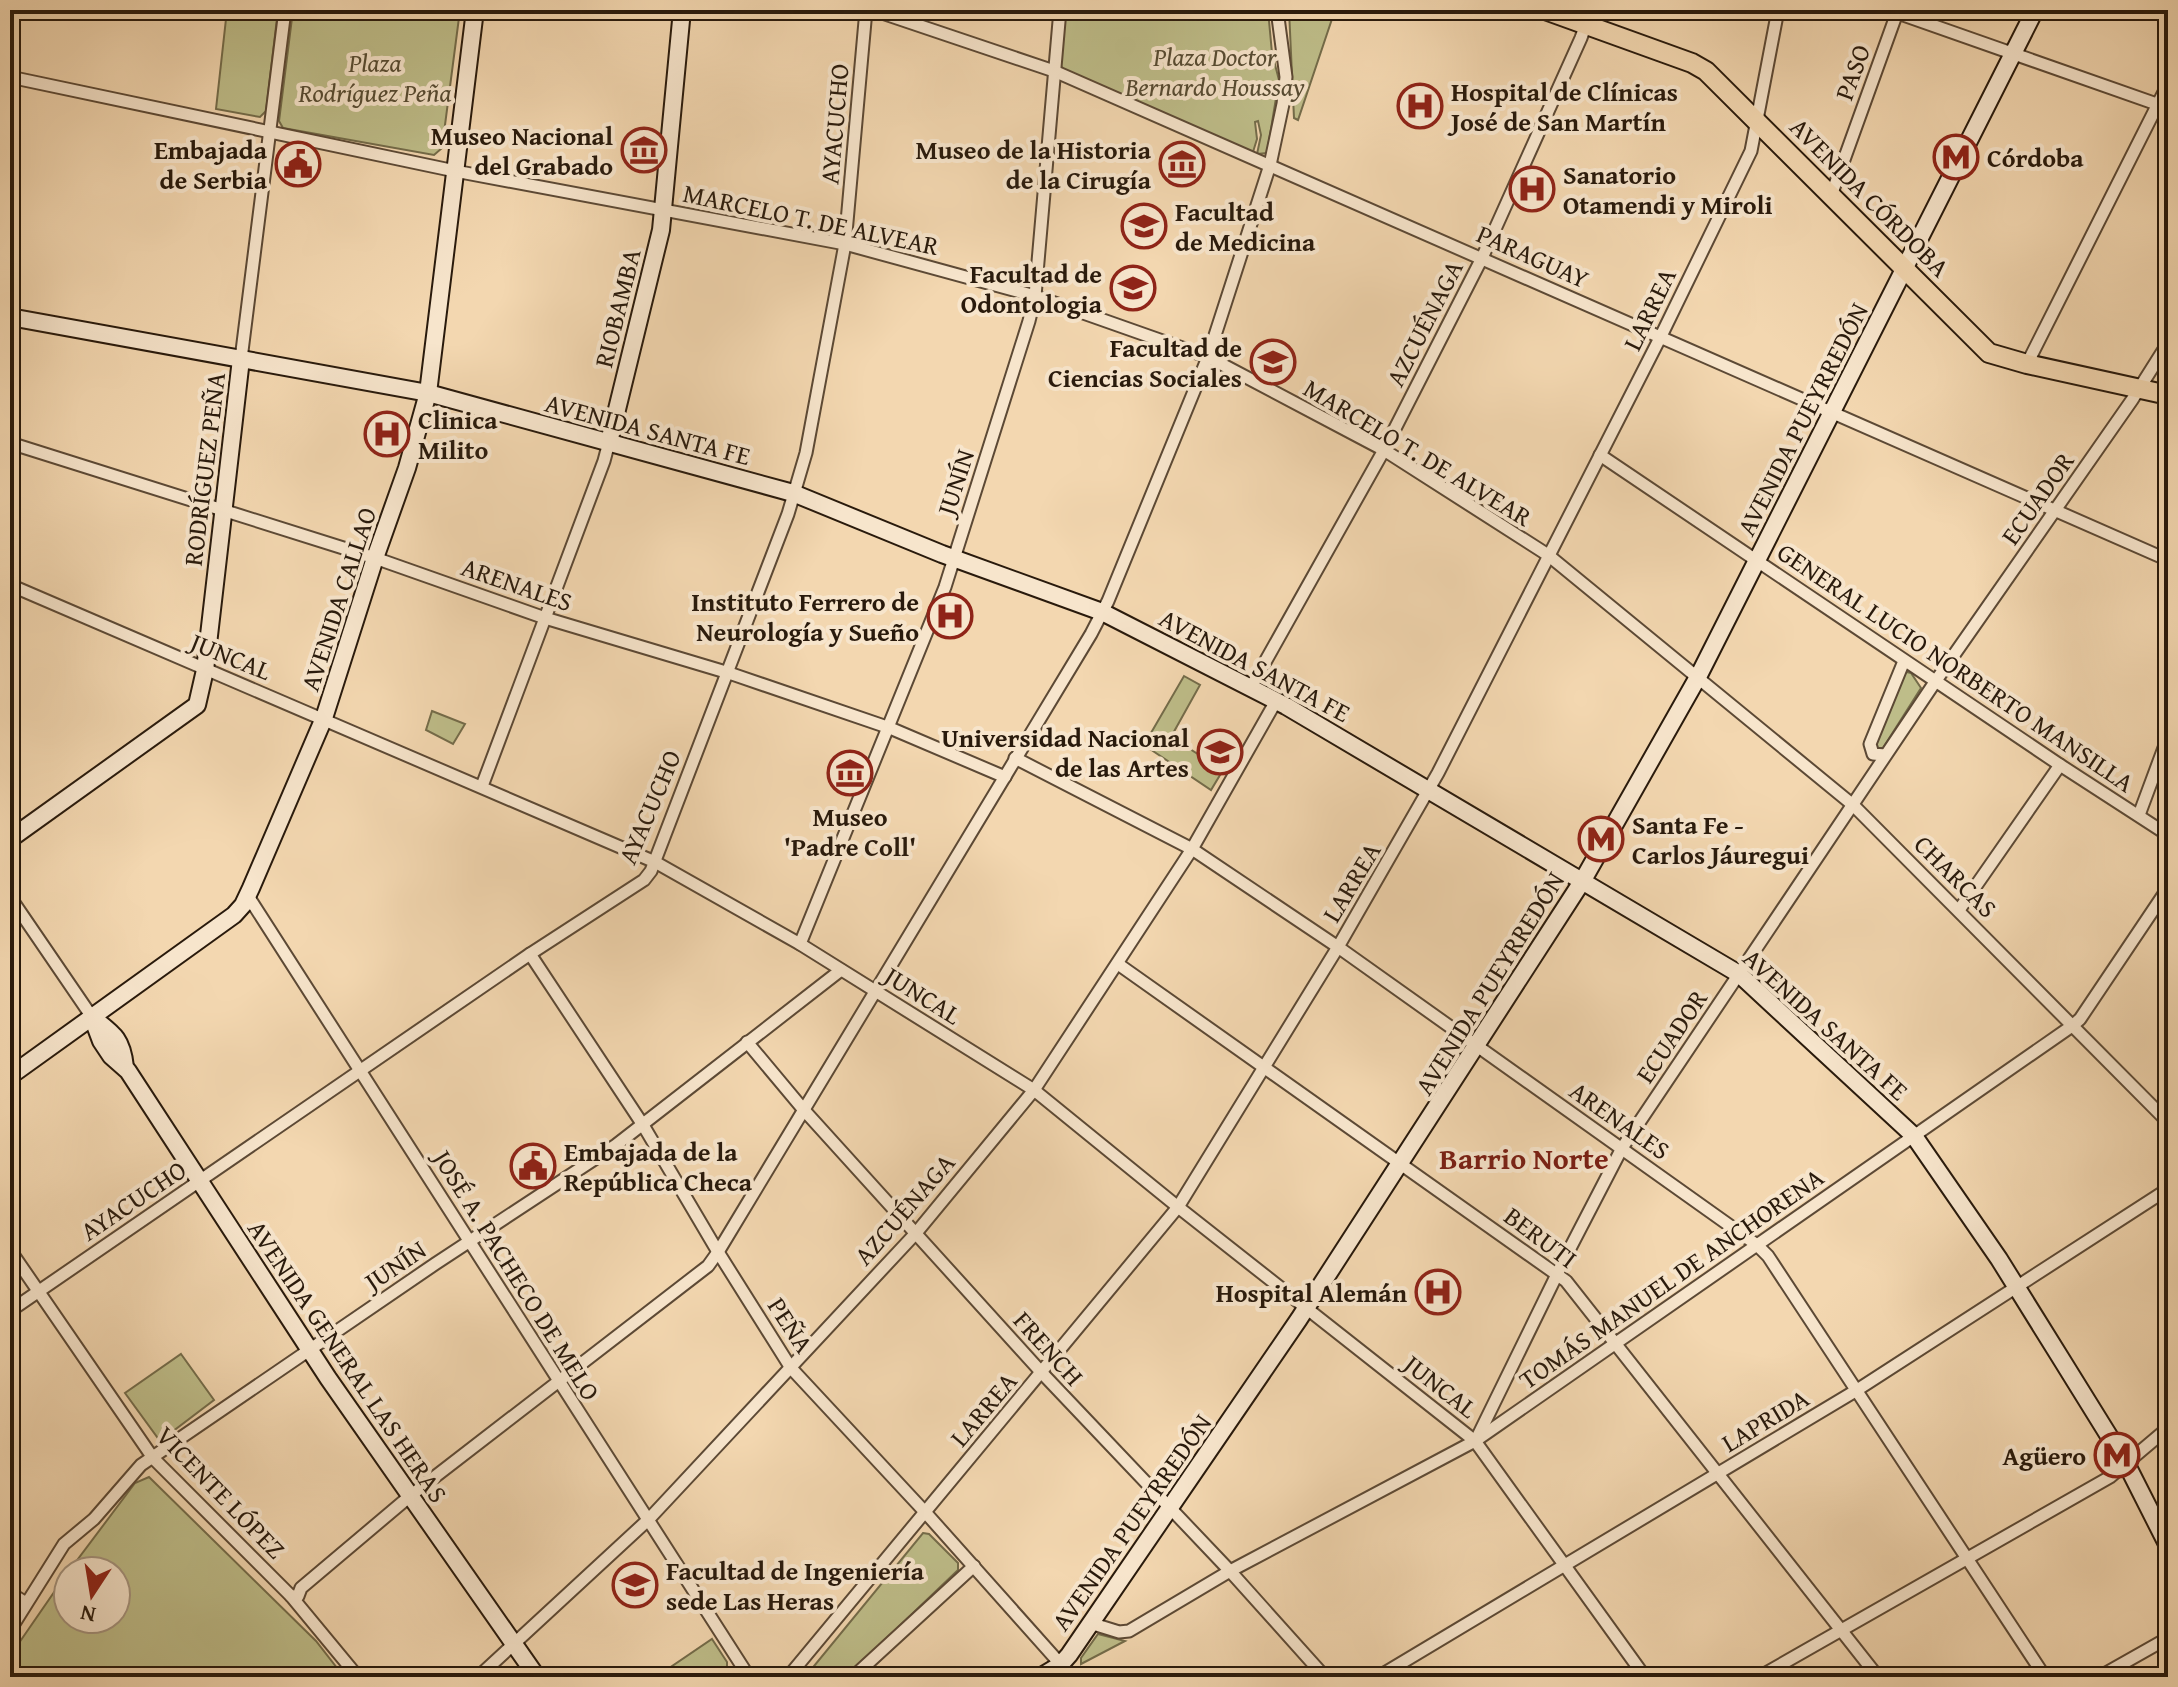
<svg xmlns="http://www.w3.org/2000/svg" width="2178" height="1687" font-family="'Gentium Book Plus',serif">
	<rect width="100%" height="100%" fill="#f3d7b0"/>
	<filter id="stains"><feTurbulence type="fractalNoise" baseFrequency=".0025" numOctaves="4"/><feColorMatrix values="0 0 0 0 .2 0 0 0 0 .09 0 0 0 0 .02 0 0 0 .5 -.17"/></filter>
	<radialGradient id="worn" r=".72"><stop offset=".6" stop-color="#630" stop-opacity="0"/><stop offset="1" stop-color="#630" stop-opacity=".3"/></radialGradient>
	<g fill="#bebd89" stroke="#746c4a" stroke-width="2">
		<path d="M227,10H278L266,111L260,117L216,109Z"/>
		<path d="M293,10H460L442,148L434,155L283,128L279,121Z"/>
		<path d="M1065,10H1268L1272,53L1279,80L1267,153L1257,154L1261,135L1258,121L1255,122L1257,139L1253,152L1066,73L1060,65Z"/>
		<path d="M1289,10H1335L1298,120L1294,118Z"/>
		<path d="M1902,671L1911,673L1921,688L1883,748H1877L1874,745Z"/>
		<path d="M1184,676L1200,685L1171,737L1223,770L1211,790L1144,745Z"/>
		<path d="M432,711L465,724L453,744L426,730Z"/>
		<path d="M181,1354L214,1400L160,1441L125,1393Z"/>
		<path d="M149,1477L316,1641L344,1677H10V1656L68,1572V1619H116V1571H69L135,1483Z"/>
		<path d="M923,1533L929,1534L958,1563V1570L846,1677H805Z"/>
		<path d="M1098,1634L1125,1641L1081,1664V1658Z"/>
		<path d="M712,1639L727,1662V1667L712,1677H656Z"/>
	</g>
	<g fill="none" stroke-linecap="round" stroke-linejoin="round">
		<g stroke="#5c4935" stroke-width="15">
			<g id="street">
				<path d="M873,10L1054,71L2168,560"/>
				<path d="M1889,10L2168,108"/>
				<path d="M10,77L455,171L845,244L1035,296L1208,357L1384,450L1548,555L1853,805L2168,1122"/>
				<path d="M1832,193L1898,10"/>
				<path d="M241,359L285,10"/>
				<path d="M2027,364L2168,84"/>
				<path d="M10,443L375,558L545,618L729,673L890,728L1005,777"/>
				<path d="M1600,455L2060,765L2168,835"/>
				<path d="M10,585L655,862L800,944L1034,1090L1178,1207L1475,1441L1645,1677"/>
				<path d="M1251,687L1384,450L1482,258L1581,38L1591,10"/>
				<path d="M1885,755L1873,754L1870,744L1904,661"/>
				<path d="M1015,758L1192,849L1338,947L1757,1245L1768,1256L2045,1677"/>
				<path d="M482,786L604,461L609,442"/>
				<path d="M2139,815L2168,737"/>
				<path d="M248,896L749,1677"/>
				<path d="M10,897L92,1017"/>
				<path d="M1959,910L2060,765"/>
				<path d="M800,944L945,587L1029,321L1035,296L1060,10"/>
				<path d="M530,954L643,1125L718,1252L791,1368L925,1512L1072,1677"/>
				<path d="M1118,964L1566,1281L1878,1677"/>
				<path d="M747,1042L803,1109L1042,1373L1230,1571L1325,1677"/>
				<path d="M10,1250L153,1458L291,1596L358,1677"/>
				<path d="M10,1311L530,954L644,880L651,871L788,514L806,453L845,244L866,10"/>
				<path d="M1476,1440L1565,1258L1622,1148L1935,682L2132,400L2168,343"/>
				<path d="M10,1593L26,1603"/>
				<path d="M291,1596H298L301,1588L410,1496L708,1266L718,1252L1091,634L1108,601L1208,357L1270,165L1283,104L1286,77L1277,10"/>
				<path d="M1090,1623L1119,1632L1129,1631L1230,1571L1475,1441L2072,1026L2080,1019L2168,888"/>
				<path d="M10,1630L64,1544L94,1519L141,1465L435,1264L616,1145L841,970"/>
				<path d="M478,1677L649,1519L916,1233L1034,1090L1192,849L1276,701"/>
				<path d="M788,1677L1178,1207L1338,947L1438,773L1661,336L1751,151L1778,10"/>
				<path d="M853,1677L974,1566"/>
				<path d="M1378,1677L1857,1390L2168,1189"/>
				<path d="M1759,1677L2110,1477L2168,1428"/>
				<path d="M2099,1677L2168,1638"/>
			</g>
		</g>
		<g stroke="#291a0c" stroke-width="20">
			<g id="secondary">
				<path d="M10,317L428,393L793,493L942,554L1102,612L1286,706L1739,974L1914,1136L1999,1259L2060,1357L2127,1465L2168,1546"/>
				<path d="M609,442L661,230L682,10"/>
				<path d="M10,839L197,705L205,670L241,359"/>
				<path d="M92,1017L101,1041L111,1056L128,1071L328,1378L537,1677"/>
				<path d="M93,1018C114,1034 122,1039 125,1067"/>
				<path d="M10,1076L234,915L243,905L251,888L324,718L375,558L407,468L428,393L475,10"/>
				<path d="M1040,1677L1060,1665L1069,1655L1299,1319L1583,880L1698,677L2035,10"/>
			</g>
		</g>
		<g stroke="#291a0c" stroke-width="22">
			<path id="primary" d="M1545,10L1692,63L1706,71L1989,353L2027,364L2168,395"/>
		</g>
		<use href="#street" stroke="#f7e5cc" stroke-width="11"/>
		<use href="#secondary" stroke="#f7e5cc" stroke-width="16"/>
		<use href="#primary" stroke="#f3d7b0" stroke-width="18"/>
	</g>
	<defs>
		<g id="hospital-ring" transform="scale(2.3)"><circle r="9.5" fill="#f7e5cc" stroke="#8f2418" stroke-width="1.5"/><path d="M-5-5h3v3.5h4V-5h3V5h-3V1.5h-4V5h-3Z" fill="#8f2418"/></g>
		<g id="museum-ring" transform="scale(2.3)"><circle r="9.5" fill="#f7e5cc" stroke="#8f2418" stroke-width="1.5"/><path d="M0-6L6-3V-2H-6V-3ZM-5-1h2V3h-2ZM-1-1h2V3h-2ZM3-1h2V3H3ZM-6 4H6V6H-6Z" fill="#8f2418"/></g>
		<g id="metro-ring" transform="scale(2.3)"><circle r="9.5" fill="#f7e5cc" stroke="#8f2418" stroke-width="1.5"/><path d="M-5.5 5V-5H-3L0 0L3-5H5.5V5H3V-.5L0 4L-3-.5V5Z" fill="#8f2418"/></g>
		<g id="civic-ring" transform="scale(2.3)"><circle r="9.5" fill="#f7e5cc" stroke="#8f2418" stroke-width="1.5"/><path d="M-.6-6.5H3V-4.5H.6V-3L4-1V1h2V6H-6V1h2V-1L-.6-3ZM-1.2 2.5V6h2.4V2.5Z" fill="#8f2418"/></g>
		<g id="university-ring" transform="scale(2.3)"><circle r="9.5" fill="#f7e5cc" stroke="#8f2418" stroke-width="1.5"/><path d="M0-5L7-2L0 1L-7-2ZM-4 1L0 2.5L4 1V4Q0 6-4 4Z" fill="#8f2418"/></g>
	</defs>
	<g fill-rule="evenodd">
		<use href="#hospital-ring" x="1420" y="106"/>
		<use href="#museum-ring" x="644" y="150"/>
		<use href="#metro-ring" x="1956" y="157"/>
		<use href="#civic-ring" x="298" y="164"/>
		<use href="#museum-ring" x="1182" y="164"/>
		<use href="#hospital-ring" x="1532" y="189"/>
		<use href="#university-ring" x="1144" y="226"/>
		<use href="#university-ring" x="1133" y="288"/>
		<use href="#university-ring" x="1273" y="362"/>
		<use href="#hospital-ring" x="387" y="434"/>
		<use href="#hospital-ring" x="950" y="616"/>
		<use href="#university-ring" x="1220" y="752"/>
		<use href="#museum-ring" x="850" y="773"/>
		<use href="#metro-ring" x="1601" y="839"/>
		<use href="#civic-ring" x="533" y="1166"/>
		<use href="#hospital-ring" x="1438" y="1292"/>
		<use href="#metro-ring" x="2117" y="1455"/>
		<use href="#university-ring" x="635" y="1585"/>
	</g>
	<g text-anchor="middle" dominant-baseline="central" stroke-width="8" stroke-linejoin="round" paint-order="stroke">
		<g font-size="26" font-style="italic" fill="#564b32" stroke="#f7e5cc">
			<text x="1215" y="56">Plaza Doctor<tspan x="1215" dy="30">Bernardo Houssay</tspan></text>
			<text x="375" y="62">Plaza<tspan x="375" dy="30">Rodríguez Peña</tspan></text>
		</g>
		<g font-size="26" fill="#291a0c" stroke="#f7e5cc">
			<text transform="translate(1852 72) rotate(-70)">PASO</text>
			<text transform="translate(834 124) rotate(-85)">AYACUCHO</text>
			<text transform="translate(1870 197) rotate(45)">AVENIDA CÓRDOBA</text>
			<text transform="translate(811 219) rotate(12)">MARCELO T. DE ALVEAR</text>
			<text transform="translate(1533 256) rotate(24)">PARAGUAY</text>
			<text transform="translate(617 308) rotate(-76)">RIOBAMBA</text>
			<text transform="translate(1649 309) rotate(-64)">LARREA</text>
			<text transform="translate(1424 323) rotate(-63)">AZCUÉNAGA</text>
			<text transform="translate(1802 419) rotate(-63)">AVENIDA PUEYRREDÓN</text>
			<text transform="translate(648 429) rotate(15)">AVENIDA SANTA FE</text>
			<text transform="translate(1418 452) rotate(31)">MARCELO T. DE ALVEAR</text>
			<text transform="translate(204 469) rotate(-83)">RODRÍGUEZ PEÑA</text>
			<text transform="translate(955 482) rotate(-72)">JUNÍN</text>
			<text transform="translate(2037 498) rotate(-55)">ECUADOR</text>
			<text transform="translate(517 584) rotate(19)">ARENALES</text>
			<text transform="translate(338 599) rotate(-72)">AVENIDA CALLAO</text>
			<text transform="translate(231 656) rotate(22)">JUNCAL</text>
			<text transform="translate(1255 665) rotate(28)">AVENIDA SANTA FE</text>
			<text transform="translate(1956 667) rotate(34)">GENERAL LUCIO NORBERTO MANSILLA</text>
			<text transform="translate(649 807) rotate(-67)">AYACUCHO</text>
			<text transform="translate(1956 876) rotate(45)">CHARCAS</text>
			<text transform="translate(1351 882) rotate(-59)">LARREA</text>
			<text transform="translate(1489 983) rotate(-58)">AVENIDA PUEYRREDÓN</text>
			<text transform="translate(923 995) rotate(32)">JUNCAL</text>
			<text transform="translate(1826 1024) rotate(42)">AVENIDA SANTA FE</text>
			<text transform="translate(1671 1036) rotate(-56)">ECUADOR</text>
			<text transform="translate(1620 1120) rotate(35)">ARENALES</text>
			<text transform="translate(133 1200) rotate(-34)">AYACUCHO</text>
			<text transform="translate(904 1209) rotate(-49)">AZCUÉNAGA</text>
			<text transform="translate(1541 1237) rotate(37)">BERUTI</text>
			<text transform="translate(395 1265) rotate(-34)">JUNÍN</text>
			<text transform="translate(517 1275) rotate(58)">JOSÉ A. PACHECO DE MELO</text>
			<text transform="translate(1671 1278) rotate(-35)">TOMÁS MANUEL DE ANCHORENA</text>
			<text transform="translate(791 1325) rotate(57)">PEÑA</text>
			<text transform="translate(1049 1348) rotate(48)">FRENCH</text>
			<text transform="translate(348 1361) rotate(56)">AVENIDA GENERAL LAS HERAS</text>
			<text transform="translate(1441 1386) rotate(38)">JUNCAL</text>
			<text transform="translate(983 1409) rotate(-50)">LARREA</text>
			<text transform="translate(1765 1420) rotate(-31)">LAPRIDA</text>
			<text transform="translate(221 1492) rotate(46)">VICENTE LÓPEZ</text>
			<text transform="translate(1131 1522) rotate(-55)">AVENIDA PUEYRREDÓN</text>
		</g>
		<g font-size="26" font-weight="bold" fill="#291a0c" stroke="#f7e5cc" text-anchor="end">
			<text x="1451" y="91" text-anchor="start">Hospital de Clínicas<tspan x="1451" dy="30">José de San Martín</tspan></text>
			<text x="613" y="135">Museo Nacional<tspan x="613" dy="30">del Grabado</tspan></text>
			<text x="267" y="149">Embajada<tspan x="267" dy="30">de Serbia</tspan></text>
			<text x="1151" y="149">Museo de la Historia<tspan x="1151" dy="30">de la Cirugía</tspan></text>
			<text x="1987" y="157" text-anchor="start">Córdoba</text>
			<text x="1563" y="174" text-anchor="start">Sanatorio<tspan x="1563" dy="30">Otamendi y Miroli</tspan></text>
			<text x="1175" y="211" text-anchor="start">Facultad<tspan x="1175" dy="30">de Medicina</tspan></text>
			<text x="1102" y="273">Facultad de<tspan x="1102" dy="30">Odontologia</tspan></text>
			<text x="1242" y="347">Facultad de<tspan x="1242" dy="30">Ciencias Sociales</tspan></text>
			<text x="418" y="419" text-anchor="start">Clinica<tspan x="418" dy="30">Milito</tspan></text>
			<text x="919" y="601">Instituto Ferrero de<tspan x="919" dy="30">Neurología y Sueño</tspan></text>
			<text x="1189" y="737">Universidad Nacional<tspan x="1189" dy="30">de las Artes</tspan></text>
			<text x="850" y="816" text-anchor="middle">Museo<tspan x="850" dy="30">'Padre Coll'</tspan></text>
			<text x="1632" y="824" text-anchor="start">Santa Fe -<tspan x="1632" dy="30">Carlos Jáuregui</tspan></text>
			<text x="564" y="1151" text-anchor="start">Embajada de la<tspan x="564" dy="30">República Checa</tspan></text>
			<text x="1407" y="1292">Hospital Alemán</text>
			<text x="2086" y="1455">Agüero</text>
			<text x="666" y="1570" text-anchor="start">Facultad de Ingeniería<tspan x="666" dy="30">sede Las Heras</tspan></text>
		</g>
		<g font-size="30" font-weight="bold" fill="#7a1f14" stroke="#f7e5cc">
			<text x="1524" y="1158">Barrio Norte</text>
		</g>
	</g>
	<rect width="2178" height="1687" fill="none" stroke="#f3d7b0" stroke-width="40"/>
	<rect x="12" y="12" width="2154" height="1663" fill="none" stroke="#291a0c" stroke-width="4"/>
	<rect x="20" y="20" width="2138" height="1647" fill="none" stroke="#291a0c" stroke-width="2"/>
	<g transform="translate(92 1595) rotate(192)"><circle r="38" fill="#f7e5cc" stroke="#a5947f" stroke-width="2"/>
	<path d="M0-6L14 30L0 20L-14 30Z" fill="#8f2418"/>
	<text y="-12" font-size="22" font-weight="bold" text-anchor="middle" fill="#291a0c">N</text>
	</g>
	<rect width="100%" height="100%" filter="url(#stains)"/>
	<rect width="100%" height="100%" fill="url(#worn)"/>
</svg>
